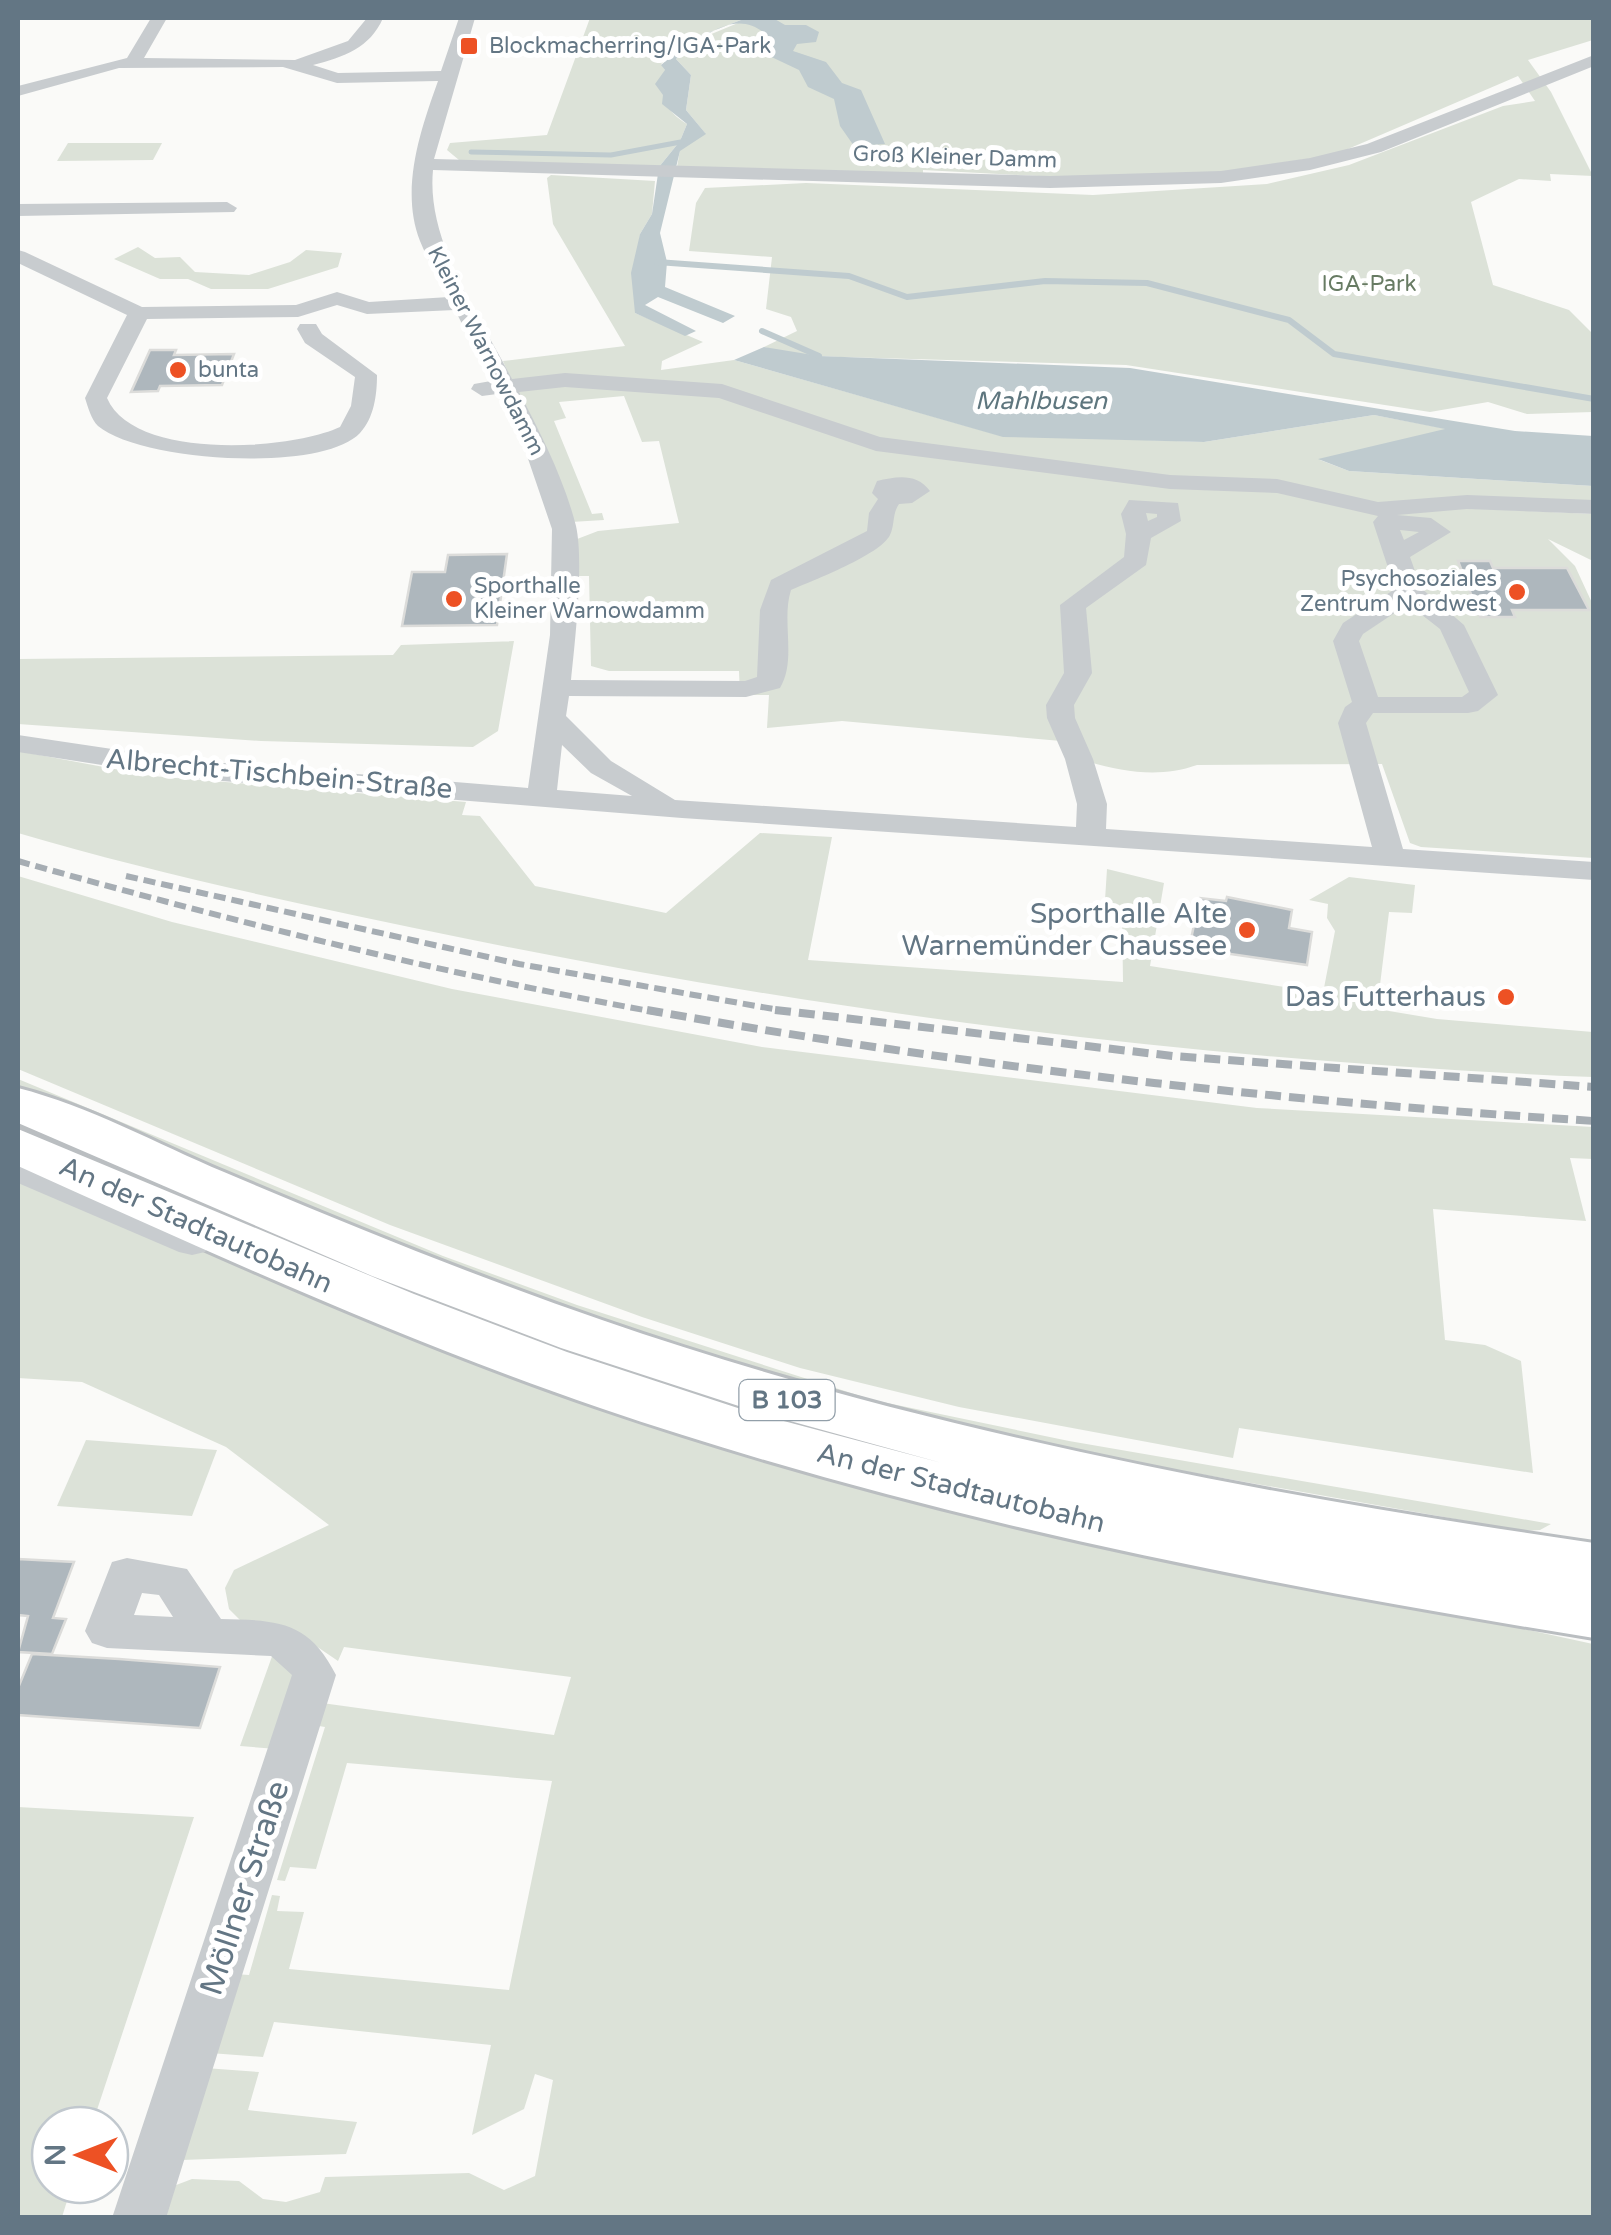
<svg xmlns="http://www.w3.org/2000/svg" width="1611" height="2235" font-family="'Varela Round',sans-serif">
	<rect width="100%" height="100%" fill="#fafaf8"/>
	<g fill="#dce2d8">
		<path d="M590,18H746L692,39L661,64L665,70C663,96 663,110 687,124L680,141L659,167L459,160L447,150L450,143L547,135Z"/>
		<path d="M750,18H1593V40L1528,60L1551,92L1593,176L1550,174L1551,181L1519,179L1471,202L1493,285L1569,310L1593,334V412L1527,414L1488,402L1430,412L1126,365L841,357L794,355L764,347L797,331L791,317L766,309L772,257L689,251L696,203L705,188L806,183L1093,195L1267,184L1349,165L1503,106L1535,101L1518,76L1334,155L1200,175L1095,179L923,170V174L677,167L680,150L705,133L686,110L691,75L676,59L697,40Z"/>
		<path d="M68,143H162L153,160L57,161Z"/>
		<path d="M551,175L655,181L652,214L640,234L635,313L703,342L662,361L661,370L734,360L998,435L1204,442L1374,415L1448,429L1320,460L1349,471L1593,486V503L1469,508L1593,514V561L1548,539L1575,566L1593,605V858L1421,847L1410,843L1382,764L1197,765C1157,779 1119,771 1079,759L1072,742L842,721L767,728L769,695H740L739,671H609L591,666L589,576H578L572,541L598,531L679,523L659,441L642,442L624,396L559,402L566,418L554,421L592,514L602,513L604,520L571,522L503,361L625,346L553,224L547,178Z"/>
		<path d="M138,247L155,258L180,257L195,272L249,275L290,262L306,250L342,253L338,267L268,289H211L188,279H160L114,259Z"/>
		<path d="M514,641L498,731L473,747L261,741L18,724V659L393,655L401,645Z"/>
		<path d="M18,751L152,776L466,802L462,815L480,816L535,886L666,913L760,833L832,837L808,960L1123,982L1122,909L1105,900L1107,869L1164,883L1150,966L1323,993L1335,931L1327,918L1328,904L1309,900L1349,877L1415,885L1412,913L1389,912L1377,1009L1437,1019L1593,1032V1077C1214,1062 834,1014 463,938C313,907 164,876 18,833Z"/>
		<path d="M18,876L172,922L452,989L762,1047L1257,1108L1593,1127V1159L1570,1158L1586,1221L1433,1209L1445,1340L1485,1345L1521,1361L1533,1473L1239,1428L1233,1458L959,1407L800,1368L642,1317L390,1225L18,1069Z"/>
		<path d="M18,1079L443,1256L577,1305L873,1400L1069,1441L1551,1524L1540,1530L1523,1531L957,1431L568,1314L18,1090Z"/>
		<path d="M18,1167L307,1293L1496,1623L1593,1644V2217H159L171,2187L192,2179L239,2181L263,2199L286,2202L320,2192L325,2177L469,2173L504,2190L535,2176L553,2080L535,2074L524,2109L472,2135L491,2045L274,2022L263,2057L210,2053L234,1974L249,1975L272,1895L280,1896L277,1911L304,1912L289,1969L509,1990L552,1781L347,1763L316,1869L290,1867L285,1881L277,1880L325,1727L313,1725L322,1703L554,1735L571,1677L344,1647L338,1661L294,1631L243,1623L229,1609L225,1588L234,1570L329,1525L226,1447L82,1382L18,1378Z"/>
		<path d="M86,1440L217,1450L192,1516L57,1506Z"/>
		<path d="M275,1648L298,1668L277,1749L240,1746Z"/>
		<path d="M18,1807L194,1817L92,2125H50V2185H72L62,2217H18Z"/>
		<path d="M205,2068L259,2072L248,2110L357,2122L346,2154L182,2160Z"/>
	</g>
	<g fill="#bfcbcf">
		<path d="M746,18H773L785,25H806L819,32L816,42L797,44L793,51L826,62L842,83L861,90L885,144L854,146L840,126L834,99L808,87L799,70L763,53L770,39C741,5 703,34 676,59L691,75L686,110L706,134L680,151L660,233L667,262L665,287L735,316L723,323L658,297L645,305L696,331L685,336L635,313L631,273L640,234L652,214L659,167L680,141L687,124L662,104L663,95L655,84L665,70L661,65L692,39Z"/>
		<path d="M764,347L819,356L1130,368L1515,431L1593,436V486L1349,471L1318,459L1445,429L1374,415L1204,442L1003,437L734,360Z"/>
	</g>
	<g fill="none" stroke-linecap="round" stroke-linejoin="round">
		<path stroke="#bfcbcf" stroke-width="5" d="M471,152L611,155L686,141"/>
		<g stroke="#bfcbcf" stroke-width="6">
			<path d="M657,262L849,276L907,297L1045,281L1147,283L1289,320L1334,354L1594,399"/>
			<path d="M762,331L819,356"/>
		</g>
	</g>
	<g fill="#aeb7bd" stroke="#dcdcda" stroke-width="2.5">
		<path d="M150,350H176L174,355L234,354L222,385L160,386L158,391L131,392Z"/>
		<path d="M507,554L497,625L402,626L412,572H445L448,555Z"/>
		<path d="M1458,561H1490L1493,568H1567L1589,610H1512L1515,617H1480Z"/>
		<path d="M1227,897L1292,910L1289,928L1312,932L1307,965L1189,948L1200,898L1226,901Z"/>
		<path d="M18,1559L74,1562L53,1618L66,1619L52,1654L18,1652L28,1616L18,1615Z"/>
		<path d="M32,1654L119,1659L220,1667L200,1728L18,1715V1688Z"/>
	</g>
	<g fill="none" stroke-linecap="round" stroke-linejoin="round">
		<g stroke="#babec1" stroke-width="6">
			<path id="highway" d="M18,1088C89,1106 157,1144 224,1172C349,1225 474,1276 602,1320C923,1431 1259,1494 1594,1543V1638C1257,1584 923,1518 600,1408C401,1340 209,1252 18,1166V1129L414,1294L567,1352L750,1412L942,1463L754,1411L561,1348L372,1276L18,1123Z"/>
		</g>
		<g fill="#c8cccf" fill-rule="evenodd">
			<path d="M151,18H167L144,58L295,60L348,41L367,18H383C370,48 344,57 313,65L338,73L441,71L459,18H475L434,159L1050,176L1221,171L1310,158L1367,144L1594,55V66L1381,152L1310,170L1221,183L1050,188L433,170C426,242 480,317 512,379L565,373L722,384L880,437L1170,475L1277,479L1378,502L1467,495L1594,500V514L1467,509L1397,515L1431,518L1451,532L1410,557L1421,588L1464,625L1498,695L1478,711L1468,713H1373L1366,723L1403,849L1594,862V880L682,818L186,778L18,752V735L186,760L528,788L550,635L552,529L524,447L497,394L482,396L471,389L474,384L491,381L455,310L367,314L337,305L298,317L147,319L107,398C133,460 288,451 340,427L351,406L355,377L305,343L297,329L300,324H316L322,334L377,375C377,395 374,418 360,433C321,474 139,461 98,426C91,419 88,407 85,398L127,315L18,263V250L25,252L142,307L296,305L337,292L369,302L449,297C439,279 428,261 420,241C400,190 420,131 438,81L337,83L283,67L119,68L18,96V86L127,58ZM565,387L719,398L876,451L1170,489L1277,493L1378,516L1373,522L1395,589L1343,623L1333,641L1352,702L1345,707L1338,723L1372,847L1106,829L1107,804L1093,759L1075,718L1074,705L1092,673L1086,608L1146,565L1151,538L1181,521L1178,503L1129,500L1121,514L1126,534L1124,557L1060,605L1064,673L1046,705L1047,718L1065,759L1077,804L1076,827L675,800L611,761L566,716L569,696L746,697L780,688C797,660 781,621 791,590C814,580 880,555 890,535C895,525 892,514 899,504L912,503L930,491C917,473 897,476 877,481L872,493L878,499L869,513L867,531L771,580L760,610L757,677L745,681L571,680C575,642 584,562 576,526C564,479 541,434 519,392ZM1146,513L1157,514V517L1148,521ZM1400,530L1419,532L1404,540ZM1408,604L1440,629L1469,692L1462,697H1378L1359,641L1363,634ZM562,745L591,773L632,796L557,790Z"/>
			<path d="M227,202L237,208L234,212L18,216V204Z"/>
			<path d="M18,1158L205,1234L211,1243L205,1252L192,1255L179,1252L18,1183Z"/>
			<path d="M127,1558L187,1569L221,1619C278,1620 309,1621 336,1675L166,2218H112L292,1675L271,1656L107,1648L92,1643L85,1631L112,1562ZM142,1593L159,1595L173,1617L134,1615Z"/>
		</g>
		<use href="#highway" fill="#fff" fill-rule="evenodd"/>
		<g stroke="#a6adb3" stroke-width="6" stroke-dasharray="12 6" stroke-linecap="butt">
			<path d="M18,861C230,921 443,974 661,1013"/>
			<path d="M126,876L519,964L796,1013"/>
		</g>
		<g stroke="#a6adb3" stroke-width="8" stroke-dasharray="16 8" stroke-linecap="butt">
			<path d="M647,1010C961,1066 1276,1101 1594,1121"/>
			<path d="M775,1010L1173,1056L1594,1087"/>
		</g>
	</g>
	<g fill="#ed5124" stroke="#fff" stroke-width="4">
		<rect x="459" y="36" width="20" height="20" rx="5"/>
		<circle cx="178" cy="370" r="10"/>
		<circle cx="1517" cy="592" r="10"/>
		<circle cx="454" cy="599" r="10"/>
		<circle cx="1247" cy="930" r="10"/>
		<circle cx="1506" cy="997" r="10"/>
	</g>
	<g text-anchor="middle" dominant-baseline="central" stroke-width="10" stroke-linejoin="round" paint-order="stroke">
		<g font-size="22" fill="#637684" stroke="#fff" text-anchor="start">
			<text x="489" y="46">Blockmacherring/IGA-Park</text>
			<text x="198" y="370">bunta</text>
			<text x="1497" y="579" text-anchor="end">Psychosoziales<tspan x="1497" dy="25">Zentrum Nordwest</tspan></text>
			<text x="474" y="586">Sporthalle<tspan x="474" dy="25">Kleiner Warnowdamm</tspan></text>
		</g>
		<g font-size="22" fill="#637684" stroke="#fff">
			<text transform="translate(955 157) rotate(2)">Groß Kleiner Damm</text>
			<text transform="translate(486 351) rotate(63)">Kleiner Warnowdamm</text>
		</g>
		<g font-size="22" fill="#677b63" stroke="#fff">
			<text x="1369" y="284">IGA-Park</text>
		</g>
		<g font-size="25" font-style="italic" fill="#5e767e" stroke="#fff">
			<text x="1041" y="401">Mahlbusen</text>
		</g>
		<rect fill="#fff" stroke="#929fa9" stroke-width="2.5" x="739.5" y="1380" width="95" height="40" rx="8"/>
		<g font-size="25" font-weight="bold" fill="#637684">
			<text x="787" y="1400">B 103</text>
		</g>
		<g font-size="28" fill="#637684" stroke="#fff">
			<text transform="translate(279 774) rotate(5)">Albrecht-Tischbein-Straße</text>
			<text transform="translate(196 1225) rotate(24)">An der Stadtautobahn</text>
			<text transform="translate(961 1488) rotate(14)">An der Stadtautobahn</text>
		</g>
		<g font-size="28" fill="#637684" stroke="#fff" text-anchor="end">
			<text x="1227" y="914">Sporthalle Alte<tspan x="1227" dy="32">Warnemünder Chaussee</tspan></text>
			<text x="1486" y="997">Das Futterhaus</text>
		</g>
		<g font-size="32" fill="#637684" stroke="#fff">
			<text transform="translate(245 1888) rotate(-72)">Möllner Straße</text>
		</g>
	</g>
	<rect width="1611" height="2235" fill="none" stroke="#637684" stroke-width="40"/>
	<g transform="translate(80 2155) rotate(270)"><circle r="48" fill="#ffffff" stroke="#c1c8ce" stroke-width="2.5"/>
	<path d="M0-8L18 38L0 25L-18 38Z" fill="#ed5124"/>
	<text y="-15" font-size="28" font-weight="bold" text-anchor="middle" fill="#637684">N</text>
	</g>
</svg>
